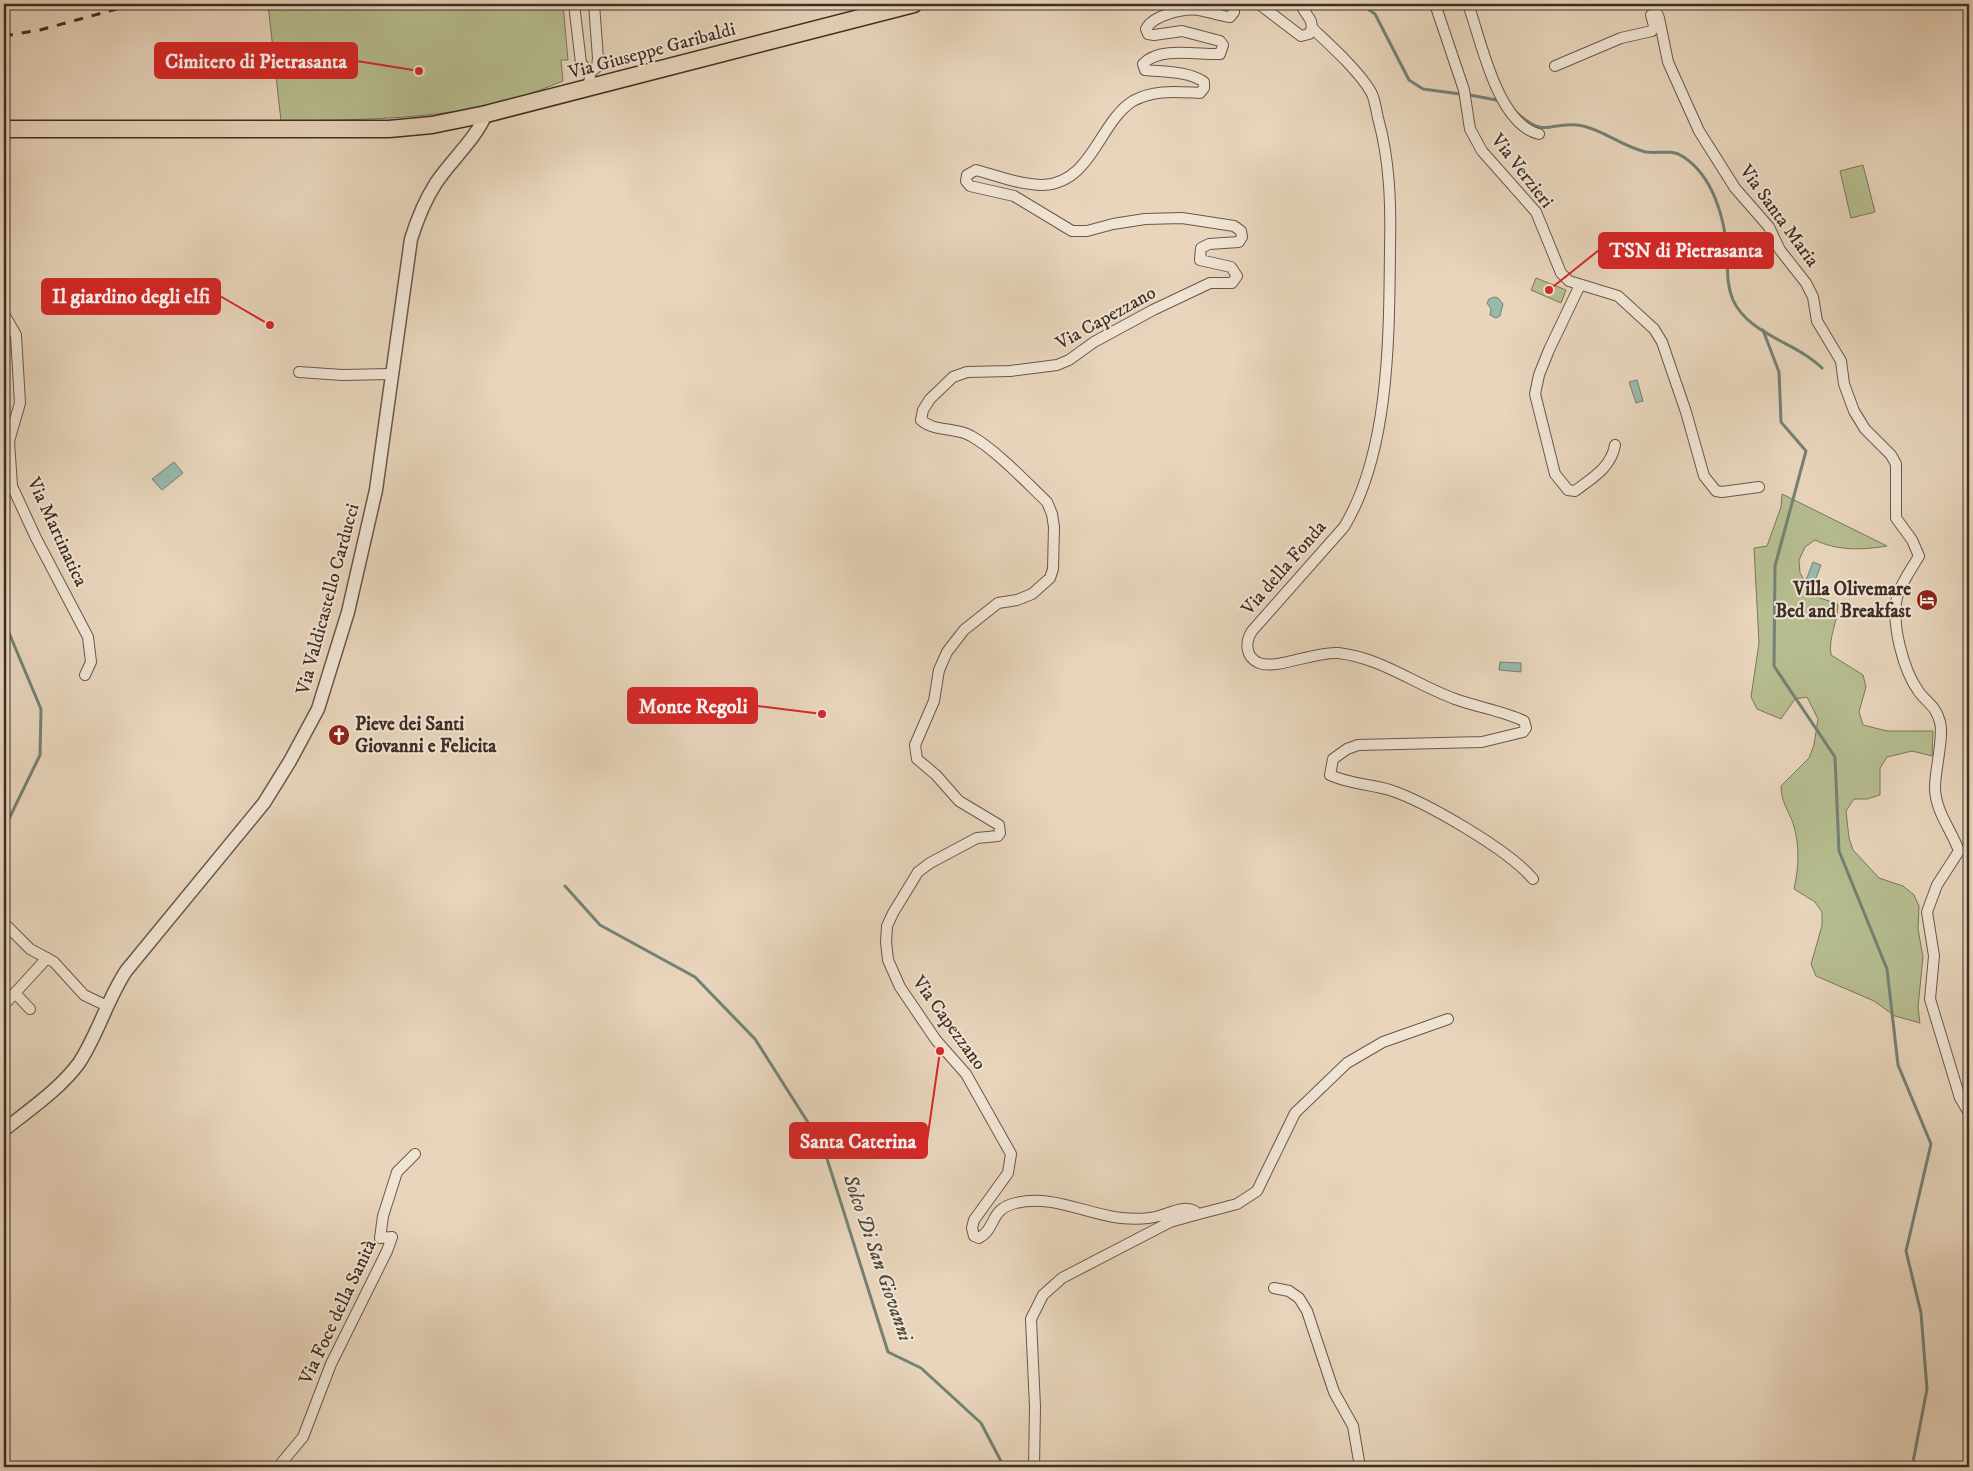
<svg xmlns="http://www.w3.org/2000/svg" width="1973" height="1471" font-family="'IM FELL DW Pica',serif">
	<rect width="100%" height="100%" fill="#e8d5bc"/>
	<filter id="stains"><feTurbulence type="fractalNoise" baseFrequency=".004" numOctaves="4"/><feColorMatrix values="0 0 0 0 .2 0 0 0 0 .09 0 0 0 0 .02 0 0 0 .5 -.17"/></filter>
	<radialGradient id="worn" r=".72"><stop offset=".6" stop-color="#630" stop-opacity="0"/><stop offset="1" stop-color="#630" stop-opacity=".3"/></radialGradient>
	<g fill="#b6bd90" stroke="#7a765b">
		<path d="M268,4H563L568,60H561L563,81C543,89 523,97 502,102C432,120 352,120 281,121Z"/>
		<path d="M1863,165L1875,212L1851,218L1840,171Z"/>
		<path d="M1536,278L1566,290L1561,303L1531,290Z"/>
		<path d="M1782,494L1887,546C1863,550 1837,551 1815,540L1805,547L1799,560L1800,573L1814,596L1838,604C1838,622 1828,637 1831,655L1863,675L1866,687L1859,712L1863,725L1887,731H1933L1932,756L1912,751L1887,757L1880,768V795L1867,799H1854L1846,811L1849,838L1853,850L1879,878L1903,886L1914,895L1919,906L1918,929L1923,957L1918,1007L1920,1023L1895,1016L1874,1001L1816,976L1811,964L1822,926V912L1815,902L1794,889C1799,866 1800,846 1793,823C1788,810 1781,801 1781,786L1809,758L1814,745L1818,719L1807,697L1795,699L1781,719L1757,709L1751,697L1759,643L1754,548L1767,546L1781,507Z"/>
	</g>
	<g fill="#98b9ac" stroke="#748176">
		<path d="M1494,297L1498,298L1503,304L1500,316L1496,318L1490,315L1491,309L1487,303L1489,299Z"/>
		<path d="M1637,380L1643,401L1636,403L1629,382Z"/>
		<path d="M174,462L183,473L162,490L152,479Z"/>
		<path d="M1813,562L1821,565L1814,583L1806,580Z"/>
		<path d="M1500,662L1521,663V672L1499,670Z"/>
	</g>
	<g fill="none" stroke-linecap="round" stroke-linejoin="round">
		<g stroke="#748176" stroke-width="3">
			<path d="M1361,4L1375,14L1409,80L1423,89L1460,94"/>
			<path d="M1470,95L1496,100"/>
			<path d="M1517,113C1548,141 1550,119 1583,126C1605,131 1623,147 1646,152C1658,154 1671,149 1682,156C1713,175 1725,219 1727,252C1728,270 1726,283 1733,300C1749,335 1796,342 1822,368"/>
			<path d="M1763,330L1779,372L1781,422L1806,451L1775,566L1774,666L1835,757L1839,851L1887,969L1898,1065L1931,1144L1906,1251L1921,1313L1927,1389L1912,1467"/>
			<path d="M4,621L41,709L40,755L4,829"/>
			<path d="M565,886L600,925L695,977L755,1039L823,1146L888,1352L921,1368L981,1423L1004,1467"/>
		</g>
		<g stroke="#68584c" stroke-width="12">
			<g id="minor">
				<path d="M574,4L581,63L590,73"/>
				<path d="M1259,4L1301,36L1309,34L1312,28L1311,21L1300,4"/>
				<path d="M1435,4L1464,90L1470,129L1482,151L1536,212L1561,273L1569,281L1618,296L1654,329L1662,342L1686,412L1704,476L1716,491L1722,492L1759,487"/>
				<path d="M1468,4C1481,40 1497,124 1539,134"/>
				<path d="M1653,4L1659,18L1668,62L1699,131L1735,188L1769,227L1780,250L1806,283L1813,297L1817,321L1841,361L1844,384L1854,411L1865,429L1891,455L1896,464V518L1912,540L1919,556C1912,568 1901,583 1897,597C1891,623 1903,670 1919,692C1927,703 1936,706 1940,722C1944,737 1935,770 1935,787C1935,811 1951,829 1959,851L1937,885L1927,912L1934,956L1930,999L1960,1098L1969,1113"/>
				<path d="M1312,28C1330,45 1359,71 1371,92C1375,99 1376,110 1378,118C1390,161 1391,205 1390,249C1389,336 1390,451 1344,527L1252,631C1245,642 1245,657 1259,663C1277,670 1315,651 1338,653C1382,658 1414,684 1455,699C1477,707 1503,711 1524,721L1526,728L1523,732L1482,742L1358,745L1347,749L1333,759L1330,775C1349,784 1370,784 1390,790C1426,802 1509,850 1533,879"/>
				<path d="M1555,66L1621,38L1652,31L1654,26L1651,15"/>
				<path d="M589,89L590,73L597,67L598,58L594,4"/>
				<path d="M1580,285L1549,350L1539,375L1535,394L1555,474L1568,490L1575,491C1592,478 1611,468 1615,445"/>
				<path d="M4,314L16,335L20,403L9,441L12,486L36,538L88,637L91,662L85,675"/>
				<path d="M299,372L342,375L391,374"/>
				<path d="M4,923L30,949L54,962L84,995L107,1006"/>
				<path d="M15,993L30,1009"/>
				<path d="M4,1005L47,958"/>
				<path d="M1195,1215L1237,1204L1257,1191L1295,1113L1347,1063L1383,1042L1448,1019"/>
				<path d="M1274,1288L1289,1291L1299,1298L1307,1311L1334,1392L1353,1426L1360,1467"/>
				<path d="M278,1467L303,1437L331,1364L387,1251L392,1237L380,1238L383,1216L397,1172L415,1154"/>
				<path d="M1034,1467L1035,1407L1031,1319L1043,1295L1062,1278L1170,1222L1195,1215V1211C1183,1205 1171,1213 1159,1216C1148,1219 1131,1219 1121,1218C1086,1214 1051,1194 1016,1203C989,1209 997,1228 979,1238L974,1236L972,1228L974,1220L1008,1173L1011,1154L966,1074L936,1040L900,987L888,960L886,942L887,926L893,913L918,872L930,863L977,838L998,836L1000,833L999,825L959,801L936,775L917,759L915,745L934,701L939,670L947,652L964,630L998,603L1017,600L1032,594L1050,578L1053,569L1054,527L1052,514L1047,502C1027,483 995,449 971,436C956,427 934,432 921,420L923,410L930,399L953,377L967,372L1010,371L1057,365L1069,360L1094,342L1153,310L1210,283H1232L1237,276L1231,267L1200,260L1201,248L1209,244L1239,242L1242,237L1241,231L1234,226L1182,218L1145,219L1113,224L1087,231H1072L1014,196L970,186L966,181L967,175L976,170C997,176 1021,185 1043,185C1092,183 1099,122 1133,101C1154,89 1178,92 1200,93L1204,88V82C1188,71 1164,72 1145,70L1143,64C1159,46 1199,55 1220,54L1223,45L1220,41L1182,31L1154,35L1148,34L1146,29C1153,15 1184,8 1199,10C1210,12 1220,16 1230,17L1234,12V5L1231,4"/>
			</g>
		</g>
		<g stroke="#68584c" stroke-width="15">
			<path id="tertiary" d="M4,1130C29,1110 60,1089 79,1063C98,1034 107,1000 126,971L264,803L290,761L318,709L348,612L376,490L411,239C417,220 425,200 436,183C452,159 475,140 486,114"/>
		</g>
		<g stroke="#3e2e26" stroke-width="19">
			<path id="primary" d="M4,129H389L432,125L486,114L914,4"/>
		</g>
		<use href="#minor" stroke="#f0e4d3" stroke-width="10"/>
		<use href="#tertiary" stroke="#f0e4d3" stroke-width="12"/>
		<use href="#primary" stroke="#e8d5bc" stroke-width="16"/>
		<path stroke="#3e2e26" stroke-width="3" stroke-dasharray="9 9" stroke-linecap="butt" d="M4,36L40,30L135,4"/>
	</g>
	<defs>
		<g id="hotel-disc" transform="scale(1.125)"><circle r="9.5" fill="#8f2418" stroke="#f0e4d3"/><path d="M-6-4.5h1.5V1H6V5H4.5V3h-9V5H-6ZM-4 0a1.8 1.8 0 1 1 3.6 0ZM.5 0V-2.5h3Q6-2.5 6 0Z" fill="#fff"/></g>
		<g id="church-disc" transform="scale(1.125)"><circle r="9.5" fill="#8f2418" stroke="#f0e4d3"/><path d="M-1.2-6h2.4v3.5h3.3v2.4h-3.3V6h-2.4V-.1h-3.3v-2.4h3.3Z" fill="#fff"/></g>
	</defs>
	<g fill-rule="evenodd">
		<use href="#hotel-disc" x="1927" y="600"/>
		<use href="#church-disc" x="339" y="735"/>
	</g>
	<g text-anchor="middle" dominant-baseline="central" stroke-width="4" stroke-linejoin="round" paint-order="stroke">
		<g font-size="19" fill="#3e2e26" stroke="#f0e4d3">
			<text transform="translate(652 51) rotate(-15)">Via Giuseppe Garibaldi</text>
			<text transform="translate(1522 171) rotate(52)">Via Verzieri</text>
			<text transform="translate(1779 216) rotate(54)">Via Santa Maria</text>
			<text transform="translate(1106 318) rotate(-29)">Via Capezzano</text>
			<text transform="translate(57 532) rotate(65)">Via Martinatica</text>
			<text transform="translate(1284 568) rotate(-49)">Via della Fonda</text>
			<text transform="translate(328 599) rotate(-75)">Via Valdicastello Carducci</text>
			<text transform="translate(949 1023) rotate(54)">Via Capezzano</text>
			<text transform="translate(338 1312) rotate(-65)">Via Foce della Sanità</text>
		</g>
		<g font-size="19" font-weight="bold" fill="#3e2e26" stroke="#f0e4d3" text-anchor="end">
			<text x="1911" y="589">Villa Olivemare<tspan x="1911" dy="22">Bed and Breakfast</tspan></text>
			<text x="355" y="724" text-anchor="start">Pieve dei Santi<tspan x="355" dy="22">Giovanni e Felicita</tspan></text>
		</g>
		<g font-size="20" font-style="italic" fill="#504a41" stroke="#f0e4d3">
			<text transform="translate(877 1258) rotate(71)">Solco Di San Giovanni</text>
		</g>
	</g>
	<path fill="none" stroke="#d62828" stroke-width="2" d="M419 71L357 61M1549 290L1599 250M270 325L220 296M822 714L757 706M940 1051L927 1141"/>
	<g fill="#d62828" stroke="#f0e4d3" stroke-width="2">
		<circle cx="419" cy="71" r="5"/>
		<circle cx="1549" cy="290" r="5"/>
		<circle cx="270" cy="325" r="5"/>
		<circle cx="822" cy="714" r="5"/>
		<circle cx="940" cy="1051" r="5"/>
	</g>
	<g fill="#d62828" stroke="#d62828" stroke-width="2">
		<rect x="155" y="43" width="202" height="35" rx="5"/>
		<rect x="1599" y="233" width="174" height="35" rx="5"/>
		<rect x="42" y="279" width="178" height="35" rx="5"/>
		<rect x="628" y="688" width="129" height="35" rx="5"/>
		<rect x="790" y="1123" width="137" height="35" rx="5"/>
	</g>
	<g font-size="20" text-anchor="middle" font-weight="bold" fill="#fff">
		<text x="256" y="68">Cimitero di Pietrasanta</text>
		<text x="1686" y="257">TSN di Pietrasanta</text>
		<text x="131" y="303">Il giardino degli elfi</text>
		<text x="693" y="713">Monte Regoli</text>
		<text x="858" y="1148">Santa Caterina</text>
	</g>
	<rect width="1973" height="1471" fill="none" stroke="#e8d5bc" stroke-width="20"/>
	<rect x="5" y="5" width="1963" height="1461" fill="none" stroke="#3e2e26" stroke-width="2.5"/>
	<rect x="10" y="10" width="1953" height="1451" fill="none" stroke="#3e2e26"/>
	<rect width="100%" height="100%" filter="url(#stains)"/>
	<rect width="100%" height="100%" fill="url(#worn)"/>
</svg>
